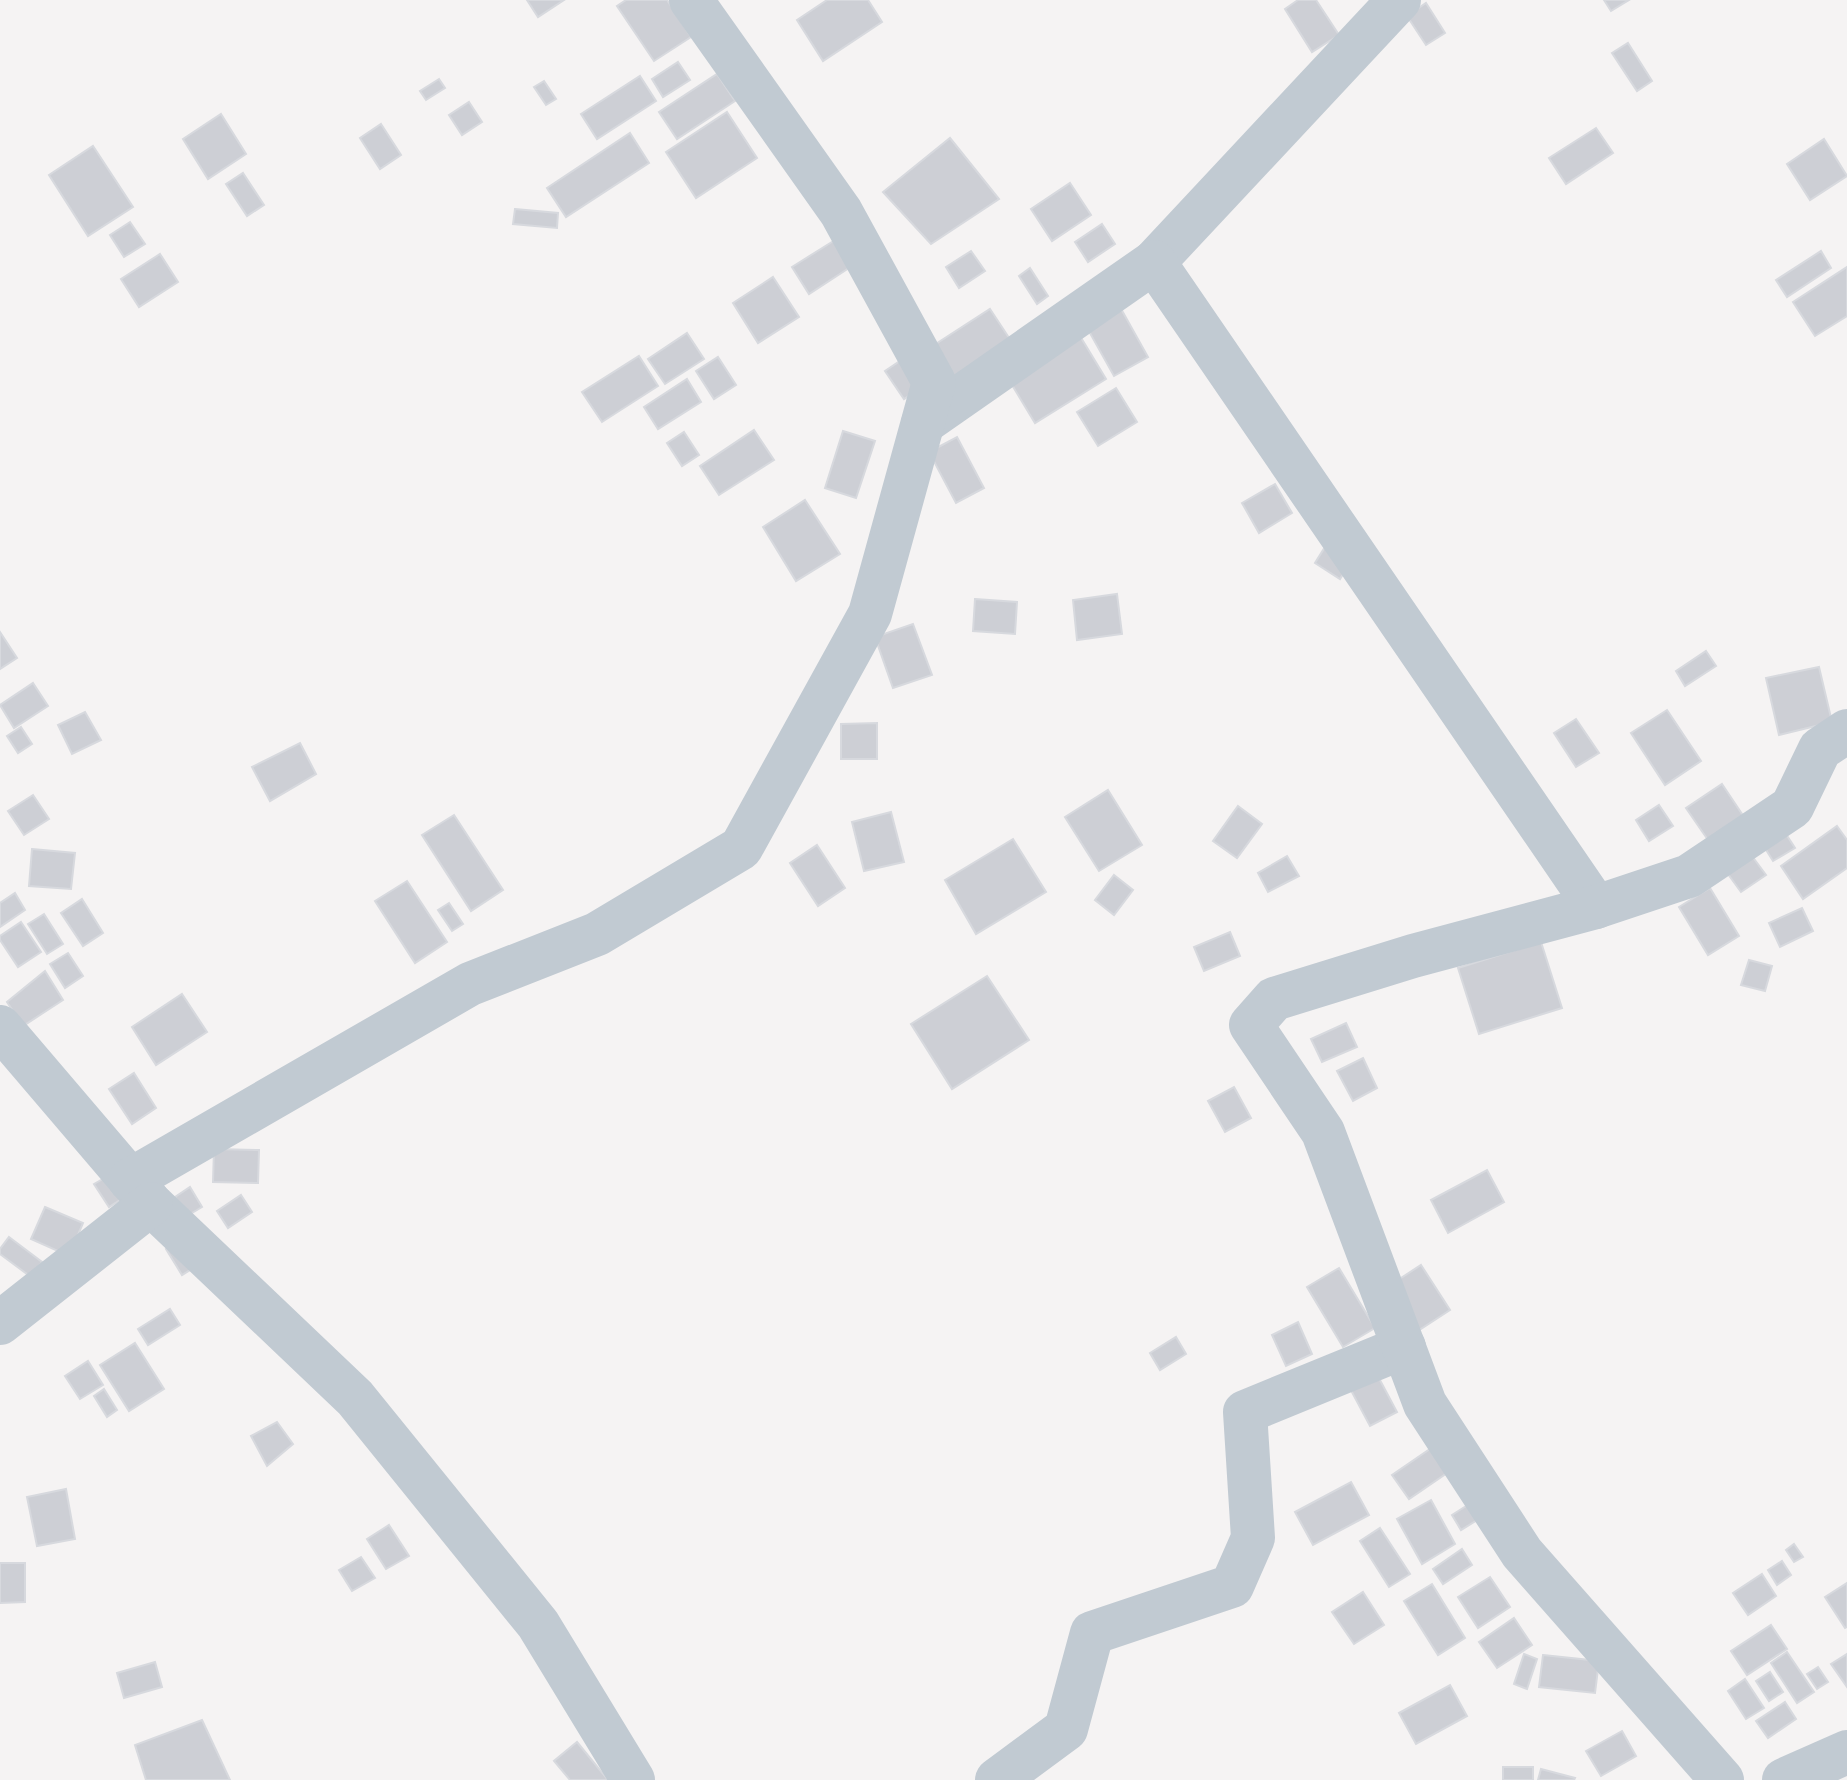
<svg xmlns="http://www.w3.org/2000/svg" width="1847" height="1780" font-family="Signika,sans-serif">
	<rect width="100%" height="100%" fill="#f5f3f3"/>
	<g fill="#cdcfd5" stroke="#d7d9de" stroke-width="2">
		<path d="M527,0H564L538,17Z"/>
		<path d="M626,0H667L691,37L654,61L617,6Z"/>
		<path d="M827,0H868L882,22L823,61L797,20Z"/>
		<path d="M1298,0H1316L1339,35L1312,52L1285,9Z"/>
		<path d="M1604,0H1629L1611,11Z"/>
		<path d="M1426,3L1445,33L1426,45L1407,16Z"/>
		<path d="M1628,43L1652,81L1637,91L1612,53Z"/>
		<path d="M678,62L690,80L663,97L652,79Z"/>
		<path d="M717,74L735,101L677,139L659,112Z"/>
		<path d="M640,76L656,101L597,139L581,114Z"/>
		<path d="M439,79L445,88L426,100L420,91Z"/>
		<path d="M544,81L556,99L546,105L534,87Z"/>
		<path d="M469,102L482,122L462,135L449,115Z"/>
		<path d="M727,112L757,158L696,198L666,152Z"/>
		<path d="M221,114L246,154L208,179L183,139Z"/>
		<path d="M381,124L401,155L380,169L360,138Z"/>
		<path d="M1596,128L1613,153L1566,184L1549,158Z"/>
		<path d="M630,133L649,163L566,217L547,188Z"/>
		<path d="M950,138L999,199L931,244L883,192Z"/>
		<path d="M1824,139L1847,176L1810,200L1787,164Z"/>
		<path d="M93,146L133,207L88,236L49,175Z"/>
		<path d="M243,173L264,205L247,216L226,184Z"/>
		<path d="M1070,183L1091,215L1052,241L1031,209Z"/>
		<path d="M515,209L558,213L557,228L513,224Z"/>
		<path d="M130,222L145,244L124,257L110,235Z"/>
		<path d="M1102,224L1115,244L1088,262L1075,242Z"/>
		<path d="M835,240L852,266L809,294L792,267Z"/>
		<path d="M971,251L985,271L959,288L946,267Z"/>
		<path d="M1821,251L1831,268L1787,297L1776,280Z"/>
		<path d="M160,254L178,282L139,307L121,279Z"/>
		<path d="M1847,267V316L1815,336L1793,302Z"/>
		<path d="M1030,268L1048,296L1037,304L1019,276Z"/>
		<path d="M773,277L799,317L758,343L733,303Z"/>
		<path d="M1120,307L1148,357L1114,376L1086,326Z"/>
		<path d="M990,309L1015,347L953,388L928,349Z"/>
		<path d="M687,333L704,359L665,384L648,359Z"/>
		<path d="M1080,336L1106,379L1035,423L1009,380Z"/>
		<path d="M639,356L658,386L602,422L582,392Z"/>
		<path d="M718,357L736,385L714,399L696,371Z"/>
		<path d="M903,359L922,387L904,399L885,371Z"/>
		<path d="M687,379L701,402L658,429L644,407Z"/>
		<path d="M1116,388L1137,422L1098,446L1077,412Z"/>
		<path d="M754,430L774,460L719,495L700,466Z"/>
		<path d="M843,431L875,441L856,498L825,488Z"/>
		<path d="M684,432L699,455L682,466L667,443Z"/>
		<path d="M957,437L984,488L956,503L929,452Z"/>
		<path d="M1275,484L1292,513L1259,533L1242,503Z"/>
		<path d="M805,500L840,554L796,581L763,527Z"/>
		<path d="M1325,547L1350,563L1340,579L1315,563Z"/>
		<path d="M1117,594L1122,634L1077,640L1073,600Z"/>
		<path d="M975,599L1017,602L1015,634L973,631Z"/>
		<path d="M913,624L932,675L893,688L875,637Z"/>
		<path d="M0,632L17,658L0,669Z"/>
		<path d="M1706,651L1716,666L1685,686L1676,671Z"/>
		<path d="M1819,667L1832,722L1779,735L1766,678Z"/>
		<path d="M33,683L48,706L14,728L0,705Z"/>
		<path d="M1667,710L1701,761L1665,785L1631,733Z"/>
		<path d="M85,712L101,740L72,754L58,725Z"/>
		<path d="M1576,719L1599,753L1576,767L1554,733Z"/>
		<path d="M877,723V759H841V724Z"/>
		<path d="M21,727L32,744L18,753L7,736Z"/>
		<path d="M300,743L316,774L270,801L252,767Z"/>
		<path d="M1722,784L1744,817L1708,840L1686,808Z"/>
		<path d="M1108,790L1142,845L1099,871L1065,817Z"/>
		<path d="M33,795L49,819L24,835L8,811Z"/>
		<path d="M1659,805L1673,826L1649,841L1636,820Z"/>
		<path d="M1238,806L1262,824L1237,858L1213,841Z"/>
		<path d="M891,812L904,862L864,871L852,822Z"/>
		<path d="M454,815L503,890L471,911L422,835Z"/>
		<path d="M1837,826L1847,840V868L1803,899L1781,866Z"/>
		<path d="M1784,831L1795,848L1773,861L1763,845Z"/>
		<path d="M1013,839L1046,892L976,934L945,880Z"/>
		<path d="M817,845L845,888L818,906L790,863Z"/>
		<path d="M32,849L75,853L71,889L29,886Z"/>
		<path d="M1749,852L1766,875L1741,892L1725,870Z"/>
		<path d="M1287,856L1299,876L1268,892L1258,873Z"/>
		<path d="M1114,875L1133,890L1114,915L1095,900Z"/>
		<path d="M407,881L447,942L415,963L375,901Z"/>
		<path d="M1710,888L1739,936L1708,955L1679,907Z"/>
		<path d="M15,893L25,910L0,927V903Z"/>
		<path d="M82,899L103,933L83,946L61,913Z"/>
		<path d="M449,903L463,924L452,931L438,910Z"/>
		<path d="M1802,908L1813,931L1780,947L1769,923Z"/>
		<path d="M44,914L63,944L47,954L28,924Z"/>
		<path d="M21,922L41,952L18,967L0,940V936Z"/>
		<path d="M1230,932L1240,956L1204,971L1194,947Z"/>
		<path d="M1541,942L1562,1008L1479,1034L1458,968Z"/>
		<path d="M68,953L83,976L65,988L50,964Z"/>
		<path d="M1749,960L1772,966L1765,991L1741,985Z"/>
		<path d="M45,971L63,1000L23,1026L7,1002Z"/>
		<path d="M987,976L1029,1040L952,1089L911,1024Z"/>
		<path d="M182,994L207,1032L156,1065L132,1027Z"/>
		<path d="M1346,1023L1357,1047L1322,1062L1311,1039Z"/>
		<path d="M1363,1058L1377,1088L1353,1101L1337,1071Z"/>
		<path d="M134,1073L156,1108L132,1124L109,1089Z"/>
		<path d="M1234,1087L1251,1118L1225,1132L1208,1101Z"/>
		<path d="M214,1149L259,1150L258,1183L213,1182Z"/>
		<path d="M1487,1170L1504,1202L1448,1233L1431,1200Z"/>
		<path d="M108,1176L123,1198L109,1207L94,1184Z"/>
		<path d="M190,1187L202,1207L187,1216L175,1197Z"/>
		<path d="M241,1195L252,1212L228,1228L217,1211Z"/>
		<path d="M45,1207L83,1223L69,1256L31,1239Z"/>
		<path d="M9,1237L42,1262L31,1277L0,1254V1249Z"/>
		<path d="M179,1240L195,1267L182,1275L166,1249Z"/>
		<path d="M1421,1265L1450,1310L1413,1334L1384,1289Z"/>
		<path d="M1339,1268L1375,1328L1343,1347L1307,1287Z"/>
		<path d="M170,1309L180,1325L148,1345L138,1329Z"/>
		<path d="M1298,1322L1312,1354L1286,1366L1272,1335Z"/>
		<path d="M1176,1337L1186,1354L1160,1370L1150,1353Z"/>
		<path d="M135,1343L164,1389L129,1411L100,1365Z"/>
		<path d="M88,1361L103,1385L80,1399L65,1376Z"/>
		<path d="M1373,1367L1397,1412L1370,1426L1346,1381Z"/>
		<path d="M104,1389L117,1410L107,1417L94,1396Z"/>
		<path d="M277,1422L293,1444L267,1466L251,1436Z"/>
		<path d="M1433,1447L1450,1471L1409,1499L1392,1475Z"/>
		<path d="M1351,1482L1369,1515L1313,1545L1295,1512Z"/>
		<path d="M66,1489L75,1539L37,1546L27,1497Z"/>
		<path d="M1477,1499L1487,1514L1461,1530L1452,1515Z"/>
		<path d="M1431,1500L1455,1544L1422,1564L1397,1519Z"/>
		<path d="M389,1525L409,1556L386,1569L367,1539Z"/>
		<path d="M1380,1528L1410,1574L1389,1587L1360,1541Z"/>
		<path d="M1794,1544L1803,1557L1794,1562L1786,1550Z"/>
		<path d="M1462,1549L1472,1565L1443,1584L1433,1569Z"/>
		<path d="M361,1557L375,1578L352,1591L339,1570Z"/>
		<path d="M1782,1561L1791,1575L1777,1585L1768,1570Z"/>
		<path d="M0,1563H25V1602L0,1603Z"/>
		<path d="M1762,1574L1776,1596L1748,1615L1733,1593Z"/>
		<path d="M1490,1577L1510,1607L1478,1628L1458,1597Z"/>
		<path d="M1847,1583V1627L1845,1628L1825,1597Z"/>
		<path d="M1432,1584L1465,1638L1438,1655L1404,1601Z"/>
		<path d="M1363,1592L1384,1625L1354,1644L1332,1612Z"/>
		<path d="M1514,1618L1532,1645L1497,1668L1479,1642Z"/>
		<path d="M1771,1625L1787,1649L1747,1675L1731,1651Z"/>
		<path d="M1787,1652L1814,1692L1797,1703L1771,1663Z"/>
		<path d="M1524,1654L1537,1659L1527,1689L1514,1684Z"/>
		<path d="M1847,1654V1687L1831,1664Z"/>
		<path d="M1543,1655L1599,1661L1595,1693L1539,1687Z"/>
		<path d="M155,1662L162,1687L124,1698L117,1673Z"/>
		<path d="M1818,1667L1828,1682L1817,1689L1807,1674Z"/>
		<path d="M1770,1672L1783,1692L1769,1701L1756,1681Z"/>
		<path d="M1745,1679L1764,1708L1746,1719L1728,1691Z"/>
		<path d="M1450,1685L1467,1716L1416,1744L1399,1713Z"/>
		<path d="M1785,1702L1796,1719L1768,1738L1756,1721Z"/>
		<path d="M202,1720L230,1780H146L135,1745Z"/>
		<path d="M1622,1731L1636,1756L1601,1776L1586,1751Z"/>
		<path d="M577,1742L608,1780H570L554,1761Z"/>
		<rect x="1503" y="1767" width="30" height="13"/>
		<path d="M1541,1769L1575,1778L1574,1780H1538Z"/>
	</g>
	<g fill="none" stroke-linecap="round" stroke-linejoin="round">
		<g stroke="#c1cad2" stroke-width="44">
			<path d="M1154,262L1399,0"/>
			<path d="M923,423L1154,262L1596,907"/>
			<path d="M0,1027L151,1204L355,1398L538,1624L633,1780"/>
			<path d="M130,1180L470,984L597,934L741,848L870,614L934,382L841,212L691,0"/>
			<path d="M0,1323L151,1204"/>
			<path d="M997,1780L1066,1729L1092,1633L1232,1586L1253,1538L1245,1412L1404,1347"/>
			<path d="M1722,1780L1522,1553L1425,1404L1323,1132L1251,1025L1274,999L1413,956L1596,907L1689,876L1792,807L1820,749L1847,731"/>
			<path d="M1784,1780L1847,1752"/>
		</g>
	</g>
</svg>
